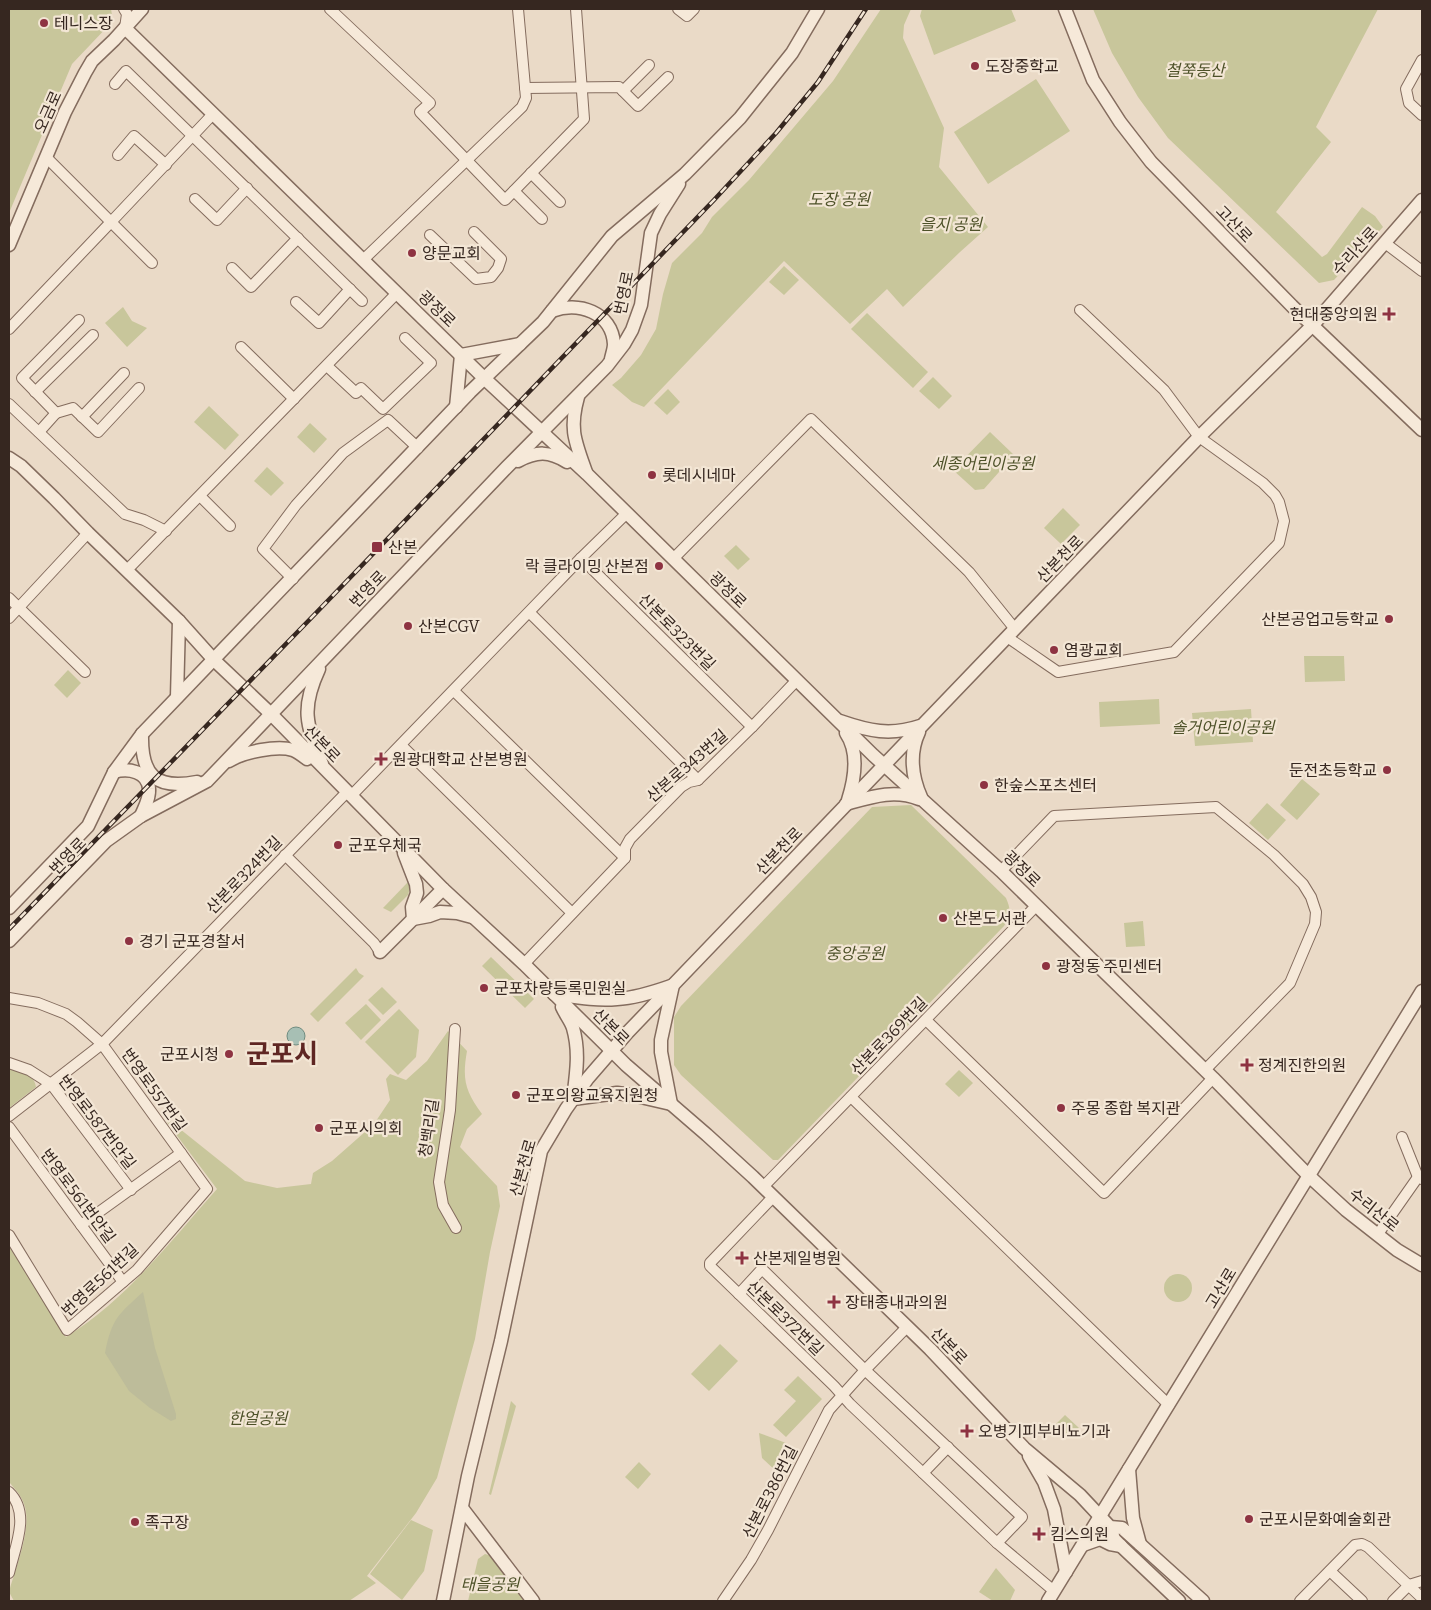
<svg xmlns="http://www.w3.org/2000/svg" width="1431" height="1610" font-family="Bitter,'Noto Sans KR',serif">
	<rect width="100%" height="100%" fill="#eadac7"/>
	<g fill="#c8c69b">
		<path d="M9,9H111L112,15L109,25L72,64L9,213Z"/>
		<path d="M881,9H911L904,25L903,38L944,128L939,167L988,227L960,252L903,307L887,289L850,324L784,261L644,407L632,402L612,385L621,378L641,355L656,329L663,294L672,263L702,233L712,217L749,180L833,81Z"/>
		<path d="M922,9H1011L1016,21L934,55L920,16Z"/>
		<path d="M1093,9H1378L1316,127L1331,142L1276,212L1322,257L1327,254L1362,207L1375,216L1383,227L1334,280L1319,283L1168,138L1138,97L1112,53Z"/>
		<path d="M1036,79L1070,131L988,184L954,132Z"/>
		<path d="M784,266L799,280L784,295L769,282Z"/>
		<path d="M123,307L132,321L147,328L127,347L105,323Z"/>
		<path d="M867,313L928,372L913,388L851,329Z"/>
		<path d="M933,377L952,396L939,409L919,391Z"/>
		<path d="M668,389L680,402L667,415L654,403Z"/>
		<path d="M209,406L239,435L225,450L194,422Z"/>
		<path d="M310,423L327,439L314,453L297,437Z"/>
		<path d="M990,432L1014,455L984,489L975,490L953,470Z"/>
		<path d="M267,467L284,483L271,496L254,481Z"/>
		<path d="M1063,508L1080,525L1061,544L1044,528Z"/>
		<path d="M736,545L750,559L738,570L724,556Z"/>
		<path d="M1304,656H1344L1345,681L1305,682Z"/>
		<path d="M68,670L81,683L67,698L54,685Z"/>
		<path d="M1159,699L1160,724L1100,727L1099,702Z"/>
		<path d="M1251,709L1253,742L1195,746L1192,713Z"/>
		<path d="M1302,779L1320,794L1297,820L1280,805Z"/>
		<path d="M1267,803L1286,820L1268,840L1249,823Z"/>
		<path d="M911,805L1006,898C1011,909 1011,916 1004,926L778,1160H773L681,1075L674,1065V1017L681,1006L872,807Z"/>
		<path d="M408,882L410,888L408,895L391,912L383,908Z"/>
		<path d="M1143,921L1145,946L1126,947L1124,923Z"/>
		<path d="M491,957L534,999L525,1008L482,966Z"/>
		<path d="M356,968L359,973L364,976L318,1022L310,1014Z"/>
		<path d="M382,987L397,1002L383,1015L368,1000Z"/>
		<path d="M366,1004L381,1020L361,1040L345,1023Z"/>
		<path d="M399,1009L419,1030L416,1057L398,1075L365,1042Z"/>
		<path d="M448,1031L467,1051C462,1079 465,1091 482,1114L467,1129L460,1147L497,1186L500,1206L490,1252L475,1339L437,1478L416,1513L367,1576L376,1583L349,1601H14L9,1592C15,1569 33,1527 24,1504C21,1495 15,1489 9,1482V1246L66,1337C127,1299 169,1243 217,1189L166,1121H170L245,1181L277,1188L311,1184L313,1173L332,1161L374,1124L390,1100L386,1079L390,1074L406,1080L427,1061Z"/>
		<path d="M9,1068C20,1071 34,1073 36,1087L9,1108Z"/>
		<path d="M959,1070L973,1083L959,1097L945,1084Z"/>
		<circle cx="1178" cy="1288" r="14"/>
		<path d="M720,1344L738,1361L709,1391L691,1374Z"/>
		<path d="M798,1376L822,1399L786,1437L773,1425L796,1401L784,1390Z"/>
		<path d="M511,1401L516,1406L491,1495L489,1494Z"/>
		<path d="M1065,1415L1079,1428L1069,1438L1055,1425Z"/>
		<path d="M759,1433L786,1443L776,1471L762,1458Z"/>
		<path d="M639,1462L651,1474L638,1489L625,1477Z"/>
		<path d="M411,1520L433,1530L424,1571L402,1600L370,1574Z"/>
		<path d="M485,1554L492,1556L526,1601H468L478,1559Z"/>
		<path d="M996,1568L1015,1590L1010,1601H993L979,1592Z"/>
	</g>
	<path fill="#bdbc9a" d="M143,1292L155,1348L176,1414V1419L171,1421L150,1408L129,1391L105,1353C112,1318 118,1315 143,1292Z"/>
	<circle fill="#a7bfb4" stroke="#6f8c80" cx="296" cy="1036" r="9"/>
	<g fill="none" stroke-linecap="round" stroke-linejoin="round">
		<g stroke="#846c5e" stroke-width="12">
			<g id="minor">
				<path d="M124,9L127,14L125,28"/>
				<path d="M330,9L430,103L420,112L505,200L584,119L576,9"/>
				<path d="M678,9L687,16L694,9"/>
				<path d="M1422,60L1406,89L1409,103L1422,115"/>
				<path d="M115,84L126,71L362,301"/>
				<path d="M525,88L619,87L638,106L668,77"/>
				<path d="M623,91L649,65"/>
				<path d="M118,155L134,136L166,165"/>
				<path d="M46,157L111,222L213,114"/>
				<path d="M531,173L560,202"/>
				<path d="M514,191L542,219"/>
				<path d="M195,199L217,220L247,188"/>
				<path d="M430,235L476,279L491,277L498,268L501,259L474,232"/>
				<path d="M1385,243L1422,271"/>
				<path d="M363,260L522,107L526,98L518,9"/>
				<path d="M232,268L251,287L298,238"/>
				<path d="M296,302L319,323L350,289"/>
				<path d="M9,329L111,222L152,263"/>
				<path d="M241,347L294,399"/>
				<path d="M327,366L356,393L361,388L383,409L431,363L405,338"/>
				<path d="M35,392L93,335"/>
				<path d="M9,404L125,514L144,520L166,531"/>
				<path d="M56,413L73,408L98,432L139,388"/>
				<path d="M82,417L124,373"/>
				<path d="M39,432L56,413L22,378L79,320"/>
				<path d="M200,496L230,526"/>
				<path d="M581,558L752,727"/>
				<path d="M673,559L811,419L969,572L1015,629"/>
				<path d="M127,570L397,293"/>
				<path d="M293,579L263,549L296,505L343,453L388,420L418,448"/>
				<path d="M9,598L85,672"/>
				<path d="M530,613L698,780"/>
				<path d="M9,618L88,533"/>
				<path d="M1007,637L1058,672L1174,652L1279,543L1284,521L1279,502L1275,495L1263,483L1199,437L1164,390L1080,310"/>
				<path d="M454,691L625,858"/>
				<path d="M401,745L572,913"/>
				<path d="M351,796L581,558L626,514"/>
				<path d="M285,855L374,943L380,952"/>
				<path d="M1001,871L1054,816L1216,807L1274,855L1303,884L1311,897L1316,912L1315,924L1290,983L1205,1070"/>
				<path d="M524,964L625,858V848L630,839L681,787L689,782L698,780L752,727L797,680"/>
				<path d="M9,998L38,1003L66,1014L77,1022L102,1044L207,1189L137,1270L67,1330L9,1235"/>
				<path d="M926,1020L1104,1193L1213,1078"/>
				<path d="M455,1029L450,1110L439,1182L443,1205L456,1228"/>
				<path d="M9,1063L29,1070L51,1084L131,1190"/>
				<path d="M851,1097L1169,1405"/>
				<path d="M9,1116L102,1044L347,792"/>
				<path d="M9,1127L123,1282"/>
				<path d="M1402,1137L1418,1177"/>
				<path d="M763,1187L1036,906"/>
				<path d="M773,1197L710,1263V1266L834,1386L850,1404L997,1543"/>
				<path d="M81,1225L181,1153"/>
				<path d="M1378,1234L1418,1177L1422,1179"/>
				<path d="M739,1294L762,1269L865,1370L1022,1517L997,1543L1054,1591"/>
				<path d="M923,1473L948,1447"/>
				<path d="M9,1492C31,1513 15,1547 9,1573"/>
				<path d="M1330,1571L1362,1601"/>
				<path d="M723,1601L751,1560L768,1530L829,1410L865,1370L907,1327"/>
				<path d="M1300,1601L1355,1545L1362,1544L1368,1547L1422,1598"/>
				<path d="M1393,1601L1409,1585L1422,1581"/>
			</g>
		</g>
		<g stroke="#846c5e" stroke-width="15">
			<g id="tertiary">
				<path d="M1065,9L1093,80L1120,122L1151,162L1292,306L1422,430"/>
				<path d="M125,28L485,379L587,474L873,755L1001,871L1213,1078L1309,1176L1346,1210L1397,1250L1422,1265"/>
				<path d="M9,245L65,112L85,73L92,61L114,40L142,9"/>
				<path d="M552,311C578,301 612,312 614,344C614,349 612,354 611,359"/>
				<path d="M578,397C569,429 575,441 586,472"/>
				<path d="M456,407L461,355L520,344"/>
				<path d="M9,458L21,466L54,498L88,533L179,621L214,660L271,714L443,889L524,964L626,1065L707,1135L753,1177L930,1349L1024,1448L1080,1495L1110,1527L1122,1528L1203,1601"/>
				<path d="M518,461C537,451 549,451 567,462"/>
				<path d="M319,669C300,710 307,725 322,764"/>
				<path d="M177,697L179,621"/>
				<path d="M840,721C869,731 890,736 920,726"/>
				<path d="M919,732C909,753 912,777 921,797"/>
				<path d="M846,733C859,752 855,778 848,800"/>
				<path d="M142,734C141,775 155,790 197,782"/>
				<path d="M229,761C243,752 277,745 293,750C298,752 303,756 307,759"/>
				<path d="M114,772C128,768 148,771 149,789C150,799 144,808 141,816"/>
				<path d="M846,804C871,797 894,789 919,799"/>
				<path d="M404,853L416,884L417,893L412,907L413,919L429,916L440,912L457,913L472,917"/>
				<path d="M9,908L88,826L114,772L142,734L470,392L543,322L612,236L685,174L740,118L792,53L818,9"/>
				<path d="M9,941L106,841L141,816L207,781L507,467L607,366L624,344L632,330L641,305L651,233L660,214L679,184"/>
				<path d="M380,952L443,889"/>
				<path d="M554,994C575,997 596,1001 617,999C635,998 654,992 671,986"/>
				<path d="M562,1007C565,1014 571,1021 573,1028C580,1052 576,1075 573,1099L617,1093L632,1095L671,1104L661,1052V1040L673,985"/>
				<path d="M1029,1456L1044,1482L1054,1509L1066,1572"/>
				<path d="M1129,1469L1133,1518L1140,1544"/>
				<path d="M462,1508L533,1601"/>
				<path d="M1110,1527L1114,1539L1121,1546L1179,1601"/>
				<path d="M1083,1545L1100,1539L1110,1544L1121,1546"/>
				<path d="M443,1601L468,1476L501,1341L541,1151L566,1109L588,1078L627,1033L1199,437L1313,325L1422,200"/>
				<path d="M1048,1601L1422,991"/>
			</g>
		</g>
		<use href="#minor" stroke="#f6e9d9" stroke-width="10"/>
		<use href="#tertiary" stroke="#f6e9d9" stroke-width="12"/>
		<g stroke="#362720" stroke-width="4.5">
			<path id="rail" d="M9,929L316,613L714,200L776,133L818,82L866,9"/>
		</g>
		<use href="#rail" stroke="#f3e6d5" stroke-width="2.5" stroke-dasharray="8" stroke-linecap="butt"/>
	</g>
	<g fill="#8e3342" stroke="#f3e6d5" stroke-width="2">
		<circle cx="44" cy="23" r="5"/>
		<circle cx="975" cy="66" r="5"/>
		<circle cx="412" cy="253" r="5"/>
		<path d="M1386.5 306.5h5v5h5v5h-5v5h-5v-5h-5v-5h5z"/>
		<circle cx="652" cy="475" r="5"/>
		<rect x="371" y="541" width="12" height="12" rx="2.5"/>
		<circle cx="659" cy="566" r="5"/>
		<circle cx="1389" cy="619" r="5"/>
		<circle cx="408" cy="626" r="5"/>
		<circle cx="1054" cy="650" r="5"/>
		<path d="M378.5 751.5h5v5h5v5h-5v5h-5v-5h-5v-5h5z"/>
		<circle cx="1387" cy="770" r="5"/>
		<circle cx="984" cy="785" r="5"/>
		<circle cx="338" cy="845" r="5"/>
		<circle cx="943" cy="918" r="5"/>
		<circle cx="129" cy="941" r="5"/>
		<circle cx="1046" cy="966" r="5"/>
		<circle cx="484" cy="988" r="5"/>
		<circle cx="229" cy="1054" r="5"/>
		<path d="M1244.5 1057.5h5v5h5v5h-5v5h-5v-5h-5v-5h5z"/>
		<circle cx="516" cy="1095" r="5"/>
		<circle cx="1061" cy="1108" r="5"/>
		<circle cx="319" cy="1128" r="5"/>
		<path d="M739.5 1250.5h5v5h5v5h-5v5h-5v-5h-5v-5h5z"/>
		<path d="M831.5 1294.5h5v5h5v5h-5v5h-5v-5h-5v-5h5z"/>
		<path d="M964.5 1423.5h5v5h5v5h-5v5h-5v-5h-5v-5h5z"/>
		<circle cx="1249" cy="1519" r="5"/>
		<circle cx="135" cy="1522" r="5"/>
		<path d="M1036.5 1526.5h5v5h5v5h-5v5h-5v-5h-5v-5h5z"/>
	</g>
	<g text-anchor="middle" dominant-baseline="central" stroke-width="4.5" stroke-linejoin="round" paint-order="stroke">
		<g font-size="16" fill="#362720" stroke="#f3e6d5" text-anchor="start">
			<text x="54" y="23">테니스장</text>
			<text x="985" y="66">도장중학교</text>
			<text x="422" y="253">양문교회</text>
			<text x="1378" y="314" text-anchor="end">현대중앙의원</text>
			<text x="662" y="475">롯데시네마</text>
			<text x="388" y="547">산본</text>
			<text x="649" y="566" text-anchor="end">락 클라이밍 산본점</text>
			<text x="1379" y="619" text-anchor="end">산본공업고등학교</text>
			<text x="418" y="626">산본CGV</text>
			<text x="1064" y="650">염광교회</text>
			<text x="392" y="759">원광대학교 산본병원</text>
			<text x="1377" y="770" text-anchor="end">둔전초등학교</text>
			<text x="994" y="785">한숲스포츠센터</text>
			<text x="348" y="845">군포우체국</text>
			<text x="953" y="918">산본도서관</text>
			<text x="139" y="941">경기 군포경찰서</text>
			<text x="1056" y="966">광정동 주민센터</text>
			<text x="494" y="988">군포차량등록민원실</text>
			<text x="219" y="1054" text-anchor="end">군포시청</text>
			<text x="1258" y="1065">정계진한의원</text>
			<text x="526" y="1095">군포의왕교육지원청</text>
			<text x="1071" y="1108">주몽 종합 복지관</text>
			<text x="329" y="1128">군포시의회</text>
			<text x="753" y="1258">산본제일병원</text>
			<text x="845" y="1302">장태종내과의원</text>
			<text x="978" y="1431">오병기피부비뇨기과</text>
			<text x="1259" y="1519">군포시문화예술회관</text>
			<text x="145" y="1522">족구장</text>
			<text x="1050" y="1534">킴스의원</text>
		</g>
		<g font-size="16" font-style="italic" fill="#4d5128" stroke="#f3e6d5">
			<text x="1195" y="70">철쭉동산</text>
			<text x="839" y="199">도장 공원</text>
			<text x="951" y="224">을지 공원</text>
			<text x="983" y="463">세종어린이공원</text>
			<text x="1223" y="727">솔거어린이공원</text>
			<text x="855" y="953">중앙공원</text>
			<text x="258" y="1418">한얼공원</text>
			<text x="490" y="1584">태을공원</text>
		</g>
		<g font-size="16" fill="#362720" stroke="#f3e6d5">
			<text transform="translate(48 112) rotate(-66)">오금로</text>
			<text transform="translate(1234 224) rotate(46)">고산로</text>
			<text transform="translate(1355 251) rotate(-48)">수리산로</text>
			<text transform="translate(624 293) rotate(-79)">번영로</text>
			<text transform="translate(437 309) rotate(44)">광정로</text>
			<text transform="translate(1060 559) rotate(-46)">산본천로</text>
			<text transform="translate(368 589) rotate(-46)">번영로</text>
			<text transform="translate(728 590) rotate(44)">광정로</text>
			<text transform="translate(677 632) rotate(45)">산본로323번길</text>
			<text transform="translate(322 744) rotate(46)">산본로</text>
			<text transform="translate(687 766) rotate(-41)">산본로343번길</text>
			<text transform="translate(779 851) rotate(-46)">산본천로</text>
			<text transform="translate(68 856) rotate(-46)">번영로</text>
			<text transform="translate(1022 869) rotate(44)">광정로</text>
			<text transform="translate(244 875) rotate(-46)">산본로324번길</text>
			<text transform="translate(611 1027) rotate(45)">산본로</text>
			<text transform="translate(889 1036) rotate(-46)">산본로369번길</text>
			<text transform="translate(154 1090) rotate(54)">번영로557번길</text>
			<text transform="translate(97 1122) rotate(52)">번영로587번안길</text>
			<text transform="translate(429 1128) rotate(-82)">청백리길</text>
			<text transform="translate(523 1168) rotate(-74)">산본천로</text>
			<text transform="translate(78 1196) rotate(53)">번영로561번안길</text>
			<text transform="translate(1374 1210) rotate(39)">수리산로</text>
			<text transform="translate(100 1280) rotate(-43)">번영로561번길</text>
			<text transform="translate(1221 1288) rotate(-59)">고산로</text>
			<text transform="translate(785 1318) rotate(44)">산본로372번길</text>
			<text transform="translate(949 1346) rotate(46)">산본로</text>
			<text transform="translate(770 1492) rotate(-63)">산본로386번길</text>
		</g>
		<g font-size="26" font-weight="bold" fill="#5f2623" stroke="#f3e6d5">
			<text x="282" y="1054">군포시</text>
		</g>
	</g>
	<rect width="1431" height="1610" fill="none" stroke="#362720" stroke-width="20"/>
</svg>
